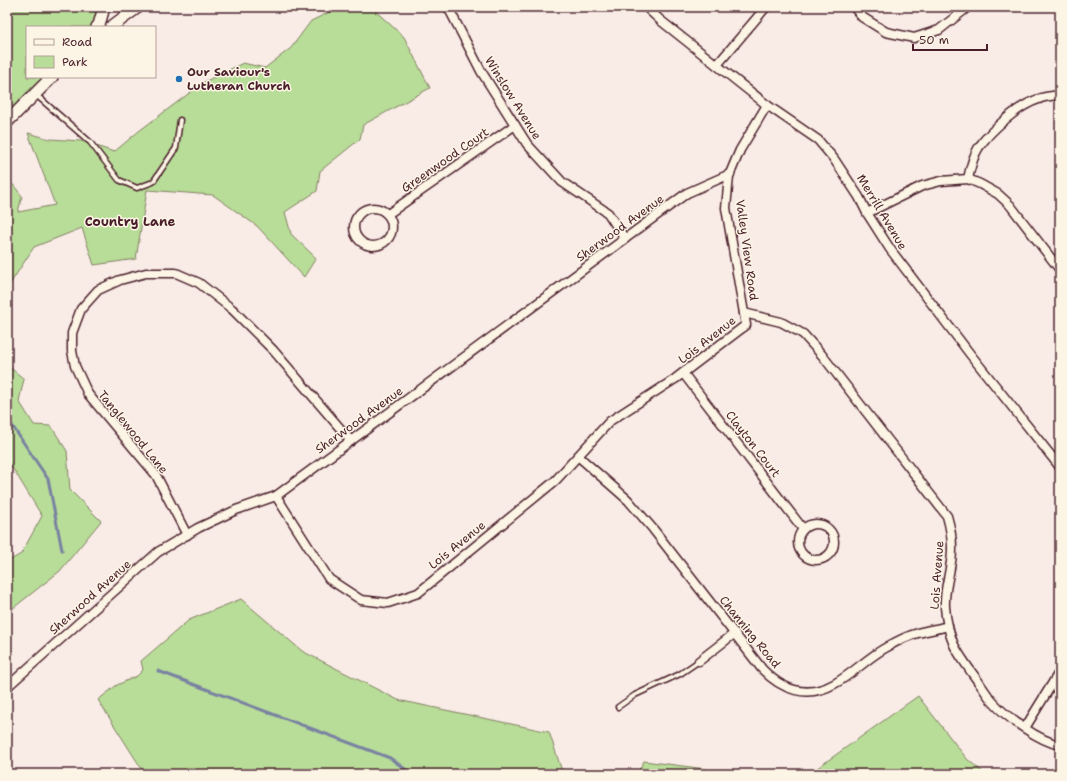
<svg xmlns="http://www.w3.org/2000/svg" width="1067" height="781" font-family="'Shantell Sans',sans-serif">
	<rect width="100%" height="100%" fill="#f9ece7"/>
	<filter id="ink" filterUnits="userSpaceOnUse"><feTurbulence type="fractalNoise" baseFrequency=".025" numOctaves="2"/><feDisplacementMap in="SourceGraphic" scale="8" xChannelSelector="R" yChannelSelector="G"/><feConvolveMatrix kernelMatrix="1 2 1 2 8 2 1 2 1" color-interpolation-filters="sRGB"/></filter>
	<g filter="url(#ink)">
		<g fill="#b8dd98" stroke="#817e62">
			<path d="M7,7H104L97,27H27V77H52L7,125Z"/>
			<path d="M343,7H371L404,37L430,88L363,125L360,139L320,171L317,191L285,212L291,234L316,258L304,277L257,226L213,195L147,190L136,259L94,265L82,228L34,247L8,287L7,327V177L22,196L18,212L55,205L28,133L50,139L81,141L114,152L139,131L204,82L243,63L265,68L291,48L311,21L338,8Z"/>
			<path d="M7,365L24,379L19,401L34,425L51,426L67,451L70,490L101,521L60,571L7,613V562L21,554L42,516L7,459Z"/>
			<path d="M241,599L302,651L398,700L549,732L563,774H145L98,700L117,685L137,676L143,670L141,661L189,620Z"/>
			<path d="M918,696L967,759L985,774H809Z"/>
			<path d="M644,761L706,769L712,774H637Z"/>
		</g>
		<g fill="none" stroke-linecap="round" stroke-linejoin="round">
			<g stroke="#7982a2" stroke-width="3">
				<path d="M7,418L48,479L62,550"/>
				<path d="M158,671L390,758L412,774"/>
			</g>
			<g stroke="#4a1f2b" stroke-width="7">
				<g id="service">
					<path d="M35,94L90,142L119,180L137,188L153,182L176,148L180,120"/>
					<path d="M618,707L635,695L680,674L699,661"/>
				</g>
			</g>
			<g stroke="#4a1f2b" stroke-width="11">
				<g id="minor">
					<path d="M448,7L481,71L527,144L562,182L608,213L625,239"/>
					<path d="M646,7L660,20L767,105L818,140L834,159L859,197L867,213L890,249L970,354L1060,467"/>
					<path d="M854,7L862,17L886,32L914,38L939,30L968,7"/>
					<path d="M717,65L766,7"/>
					<path d="M968,179C970,169 973,156 979,147C991,130 1019,105 1039,99C1045,96 1053,96 1060,95"/>
					<circle cx="373" cy="227" r="19"/>
					<path d="M867,213L922,186L941,181L968,179L980,184L998,194L1010,205L1060,270"/>
					<path d="M388,214L515,125"/>
					<path d="M744,313L781,322L803,334L822,355L947,516C952,533 954,550 950,568C948,581 944,593 945,607C946,620 949,633 954,645C959,655 966,664 972,673C979,682 985,692 992,701C1006,717 1039,741 1060,745"/>
					<path d="M683,373L803,529"/>
					<path d="M578,456L628,500L653,529L762,669C782,690 807,699 834,684C853,674 868,657 887,647C897,641 907,636 918,633C928,630 938,629 948,626"/>
					<path d="M276,496L329,579L361,600L388,603L418,593L555,481L610,421L675,379L746,325L726,208L729,176L740,150L767,105"/>
					<circle cx="816" cy="542" r="18"/>
					<path d="M187,535L156,475L88,394L75,366L72,351V333L81,309L98,290L120,280L146,273H176L199,283L232,309L273,350L351,441"/>
					<path d="M699,661L735,633"/>
					<path d="M7,687L158,552L198,528L236,510L276,496L687,193L730,174"/>
					<path d="M1025,728L1060,671"/>
				</g>
			</g>
			<g stroke="#4a1f2b" stroke-width="14">
				<g id="tertiary">
					<path d="M97,27L99,25L104,7"/>
					<path d="M111,27L138,7"/>
					<path d="M7,122L52,77"/>
				</g>
			</g>
			<use href="#service" stroke="#fcf5e5" stroke-width="4"/>
			<use href="#minor" stroke="#fcf5e5" stroke-width="8"/>
			<use href="#tertiary" stroke="#fcf5e5" stroke-width="11"/>
		</g>
	</g>
	<circle fill="#1f6fb2" stroke="#fcf5e5" stroke-width="1.5" cx="179" cy="79" r="4"/>
	<g text-anchor="middle" dominant-baseline="central" stroke-width="3" stroke-linejoin="round" paint-order="stroke">
		<g font-size="12" font-weight="bold" fill="#4a1f2b" stroke="#fcf5e5" text-anchor="start">
			<text x="187" y="72">Our Saviour's<tspan x="187" dy="14">Lutheran Church</tspan></text>
		</g>
		<g font-size="12" fill="#4a1f2b" stroke="#fcf5e5">
			<text transform="translate(513 98) rotate(58)">Winslow Avenue</text>
			<text transform="translate(445 160) rotate(-35)">Greenwood Court</text>
			<text transform="translate(882 212) rotate(59)">Merrill Avenue</text>
			<text transform="translate(620 228) rotate(-36)">Sherwood Avenue</text>
			<text transform="translate(747 250) rotate(82)">Valley View Road</text>
			<text transform="translate(707 340) rotate(-38)">Lois Avenue</text>
			<text transform="translate(359 420) rotate(-36)">Sherwood Avenue</text>
			<text transform="translate(133 432) rotate(51)">Tanglewood Lane</text>
			<text transform="translate(753 444) rotate(52)">Clayton Court</text>
			<text transform="translate(457 545) rotate(-39)">Lois Avenue</text>
			<text transform="translate(937 575) rotate(-86)">Lois Avenue</text>
			<text transform="translate(90 597) rotate(-42)">Sherwood Avenue</text>
			<text transform="translate(750 632) rotate(51)">Channing Road</text>
		</g>
		<g font-size="13" font-weight="bold" fill="#4a1f2b" stroke="#fcf5e5">
			<text x="130" y="221">Country Lane</text>
		</g>
	</g>
	<rect width="1067" height="781" fill="none" stroke="#fcf5e5" stroke-width="24"/>
	<rect x="12" y="12" width="1043" height="757" fill="none" stroke="#4a1f2b" stroke-width="1.5" filter="url(#ink)"/>
	<rect x="26" y="26" width="130" height="52" fill="#fcf5e5" stroke="#b59f9b"/>
	<rect x="34" y="39" width="20" height="6" fill="#fcf5e5" stroke="#b59f9b"/>
	<text x="62" y="46" font-size="12" fill="#4a1f2b">Road</text>
	<rect x="34" y="56" width="20" height="12" fill="#b8dd98" stroke="#b59f9b"/>
	<text x="62" y="66" font-size="12" fill="#4a1f2b">Park</text>
	<path d="M913 44v6h74v-6" fill="none" stroke="#4a1f2b" stroke-width="2"/>
	<text x="919" y="44" font-size="12" fill="#4a1f2b" stroke="#fcf5e5" stroke-width="3" paint-order="stroke">50 m</text>
</svg>
